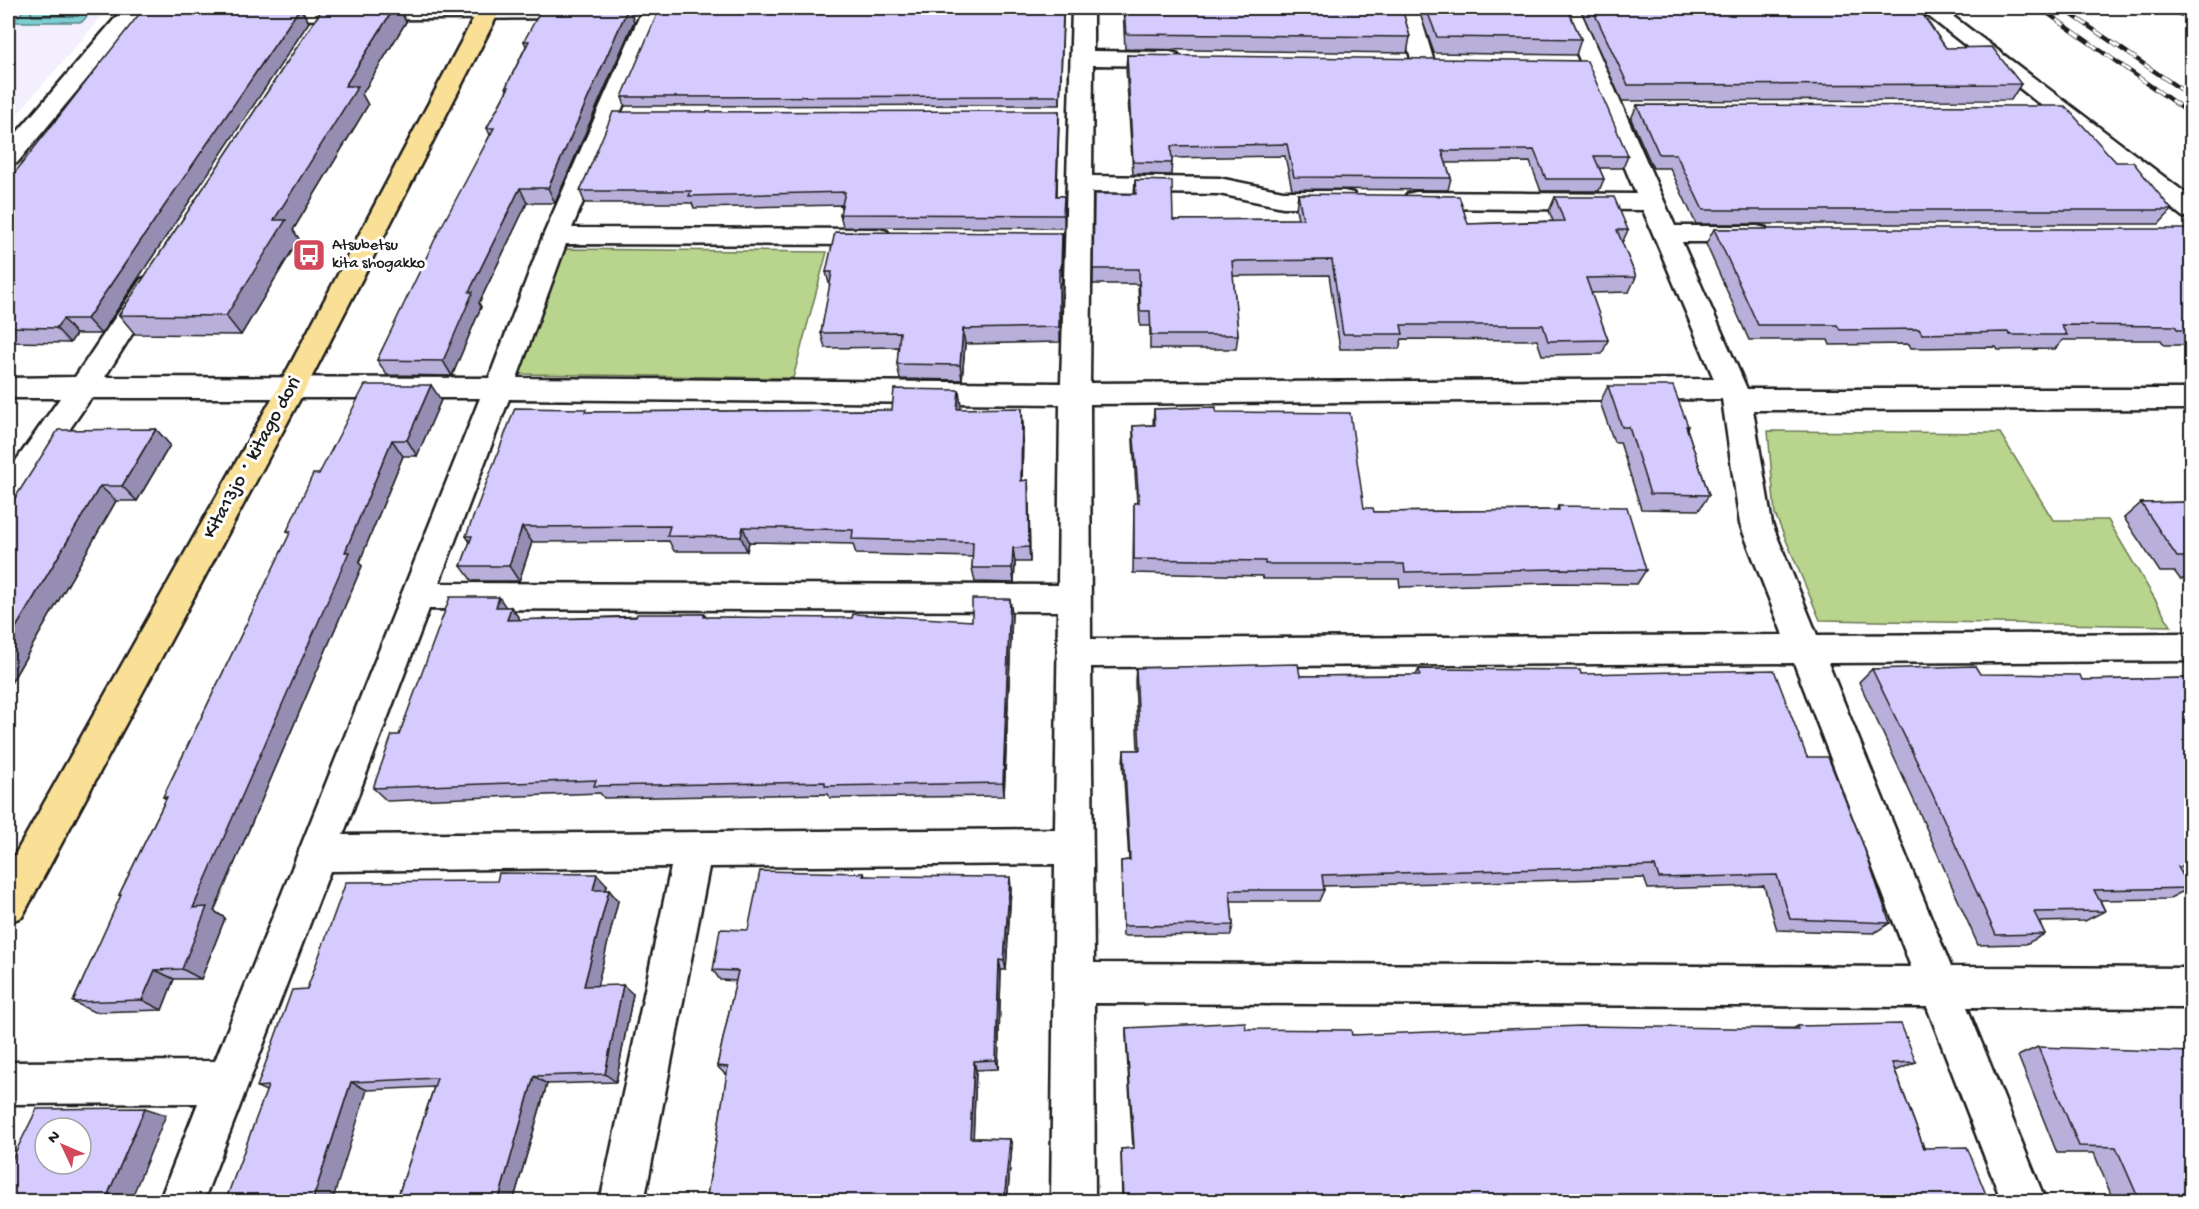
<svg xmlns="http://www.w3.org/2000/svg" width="2199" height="1209" font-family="'Gochi Hand',sans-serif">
	<rect width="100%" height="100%" fill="#fff"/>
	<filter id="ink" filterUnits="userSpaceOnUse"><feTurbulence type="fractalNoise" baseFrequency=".0167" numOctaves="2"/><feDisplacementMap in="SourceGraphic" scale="12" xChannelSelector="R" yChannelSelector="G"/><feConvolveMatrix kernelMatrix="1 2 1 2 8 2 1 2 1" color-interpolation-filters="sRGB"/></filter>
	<g filter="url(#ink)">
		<path fill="#f3efff" d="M8,8H109L8,125Z"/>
		<g fill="#b9d48c" stroke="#6a7854" stroke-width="1.5">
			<path d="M565,249L827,252L793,378L518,374Z"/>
			<path d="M1768,431L2000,433L2053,520H2108L2171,626L1820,620L1775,514Z"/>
		</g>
		<path fill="#7bcdd2" stroke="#558689" stroke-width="1.5" d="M26,8H94L82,22H12Z"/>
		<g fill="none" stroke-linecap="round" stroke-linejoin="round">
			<path stroke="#426365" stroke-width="1.5" d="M30,8L32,16H78L86,8"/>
			<g stroke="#1c1c1c" stroke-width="5">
				<g id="minor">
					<path d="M124,8H184L192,9L195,14L192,19L184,20L135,21L17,163L8,165V143Z"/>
					<path d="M261,8H591L594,12L591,17L583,18L260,20L252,19L249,14L252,9Z"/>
					<path d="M643,8H664L572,228L878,229L887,231L891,237L887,243L878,245L566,244L517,378L1061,383L1072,8H1093V51L1170,52L1178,54L1181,59L1178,64L1170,66L1093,65L1092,176L1219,178L1283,191H1344L1353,193L1357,199L1353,205L1344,207H1283L1219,194L1092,192L1090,383L1714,379L1643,210L1416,208L1407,206L1403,200L1407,194L1416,192L1636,194L1558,8H1579L1675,226H1757L1766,228L1770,234L1766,240L1757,242H1682L1747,389H2192V409L1753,410L1772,524L1817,635L2192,633V661L1828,663L1951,967L2192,968V1008L1967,1007L2046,1202H2002L1927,1007L1094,1003L1095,1202H1051L1055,864L709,867L644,1202H600L671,867L330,871L203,1202H159L198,1103L8,1104V1062L215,1061L480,398H91L19,503L8,507V472L60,398H8V378L75,377L141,279L150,276L159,279L163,285L105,377L489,378L543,236ZM509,399L1060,404L1058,585L439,583ZM1722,399L1740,524L1783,635L1091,639L1090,404ZM429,609L1058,611L1055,829L343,835ZM1794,663L1911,967L1094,963L1091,667Z"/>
					<path d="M1397,8H1418L1434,62L1431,67L1423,69L1415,67L1412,62Z"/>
					<path d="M1918,8H1942L2192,198V219L2183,217Z"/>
					<path d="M2175,8H2192V17L2178,13Z"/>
				</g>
			</g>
			<g stroke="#1c1c1c" stroke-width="5">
				<path id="major" d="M479,8H501L307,386L22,917L8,922V867L279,386Z"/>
			</g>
			<use href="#minor" fill="#fff" fill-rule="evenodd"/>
			<use href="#major" fill="#fadf96" fill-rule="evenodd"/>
			<g stroke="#1c1c1c" stroke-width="4.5">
				<g id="rail">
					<path d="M2040,8L2192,115"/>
					<path d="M2062,8L2192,97"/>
				</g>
			</g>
			<use href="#rail" stroke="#fff" stroke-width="3" stroke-dasharray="10" stroke-linecap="butt"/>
		</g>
		<g fill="#b8afda" stroke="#1c1c1c" stroke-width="1.5">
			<path d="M301,8L309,22L101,334H76L70,343L8,342V180Z"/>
			<path d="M323,8H399L406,22L362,94L368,105L293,230L299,239L241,335L135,334L119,315Z"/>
			<path d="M1123,8H1402L1410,37L1407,53L1125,49Z"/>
			<path d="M1418,8H1567L1581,39L1576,55L1434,53Z"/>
			<path d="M1580,8H1918L1946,48L2021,84L2011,100L1622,101Z"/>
			<path d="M1063,13L1060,105L625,106L622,97Z"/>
			<path d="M634,21L555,203H527L479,303L481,307L452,376L387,375L377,360L490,135L487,128L507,90L506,87L526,46L524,41Z"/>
			<path d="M1127,55L1628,156L1623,168H1599L1604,179L1599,191H1541L1530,162L1446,163L1451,178L1448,190L1292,189L1285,156L1172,158L1171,175L1133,174L1126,68Z"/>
			<path d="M1637,105L2116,162L2172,210L2159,224H1696L1670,168H1653L1631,119Z"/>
			<path d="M1059,111L1057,196H1064V228L843,227L840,214L843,205L694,208L692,203H585L580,191Z"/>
			<path d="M1135,180L1173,220L1298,219L1296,209L1298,194L1468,224L1553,221L1549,211L1555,197L1628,230L1622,243L1636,277L1629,292L1591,293L1608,340L1602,354L1542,355L1537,340L1402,339L1399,349H1340L1329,275L1233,276L1238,335L1236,349H1150V326H1140L1138,284H1093L1094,194H1134Z"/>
			<path d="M1714,229L2192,233V345H2164L2161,340H2063L2055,349L1998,350L1996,347L1911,348L1909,344L1830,345L1828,340H1749L1706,244Z"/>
			<path d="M1062,233V284H1060V342L965,344L962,380L900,379L897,364L899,347L825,348L821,333L830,287L826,272Z"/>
			<path d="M1608,386L1688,426L1687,429L1709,495L1699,510L1641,509L1620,442H1614L1600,402Z"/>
			<path d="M959,390L960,409L1023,424L1022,481L1028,480L1030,562H1015L1014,583L975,582L972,568L973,557L856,554L853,544L749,542L747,551H674L669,541L532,542L519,581H472L461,566L470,542L466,536L588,412L892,410Z"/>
			<path d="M441,400L417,456H403L359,563L362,566L214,911L225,918L201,979H174L162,1010L94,1012L73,1002L121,896L119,895L166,799L163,797L290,534L287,531L319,474Z"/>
			<path d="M1154,409L1216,412L1364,508L1374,512L1557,510L1558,506L1646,570L1637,584L1551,583L1400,587L1399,579H1263L1262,576L1133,573L1134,503H1137L1133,441V426L1153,425Z"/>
			<path d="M156,429L170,445L137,501H116L8,688V509Z"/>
			<path d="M2192,502V579H2180L2175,572H2160L2124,518L2141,503Z"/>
			<path d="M506,607H511L520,620L704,614L706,617L972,621L1012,613L1004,796L830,798L828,794L604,798L600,793L387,801L373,788Z"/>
			<path d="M1136,668L1300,676L1416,675L1419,669L1581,674L1807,757L1890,923L1874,933L1777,930L1764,886L1648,889L1644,878L1323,886L1324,890L1319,901H1231L1233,925L1231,935L1123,936L1121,861L1129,860L1123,763L1124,750H1138L1135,681Z"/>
			<path d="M1872,669L2082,680L2192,678V878H2184L2190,888L2168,899L2100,900L2105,911L2085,921L2039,922L2045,934L2026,944L1978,945L1916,805L1859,682Z"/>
			<path d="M864,873L865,876L1011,888L1006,970H1001L998,1069L976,1070L973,1138L1010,1139L1012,1145L1007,1202H706L727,1074H725L717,1066L736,981L720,980L713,970L748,930Z"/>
			<path d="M607,885L606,890H609L618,901L597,986L633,994L616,1082L547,1084L513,1202H396L434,1087L367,1090L266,1091L257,1087Z"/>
			<path d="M1798,1026L1916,1062L1898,1070H1895L1924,1148L1989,1202H1122L1121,1149L1133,1148L1126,1037V1028L1246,1029L1352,1035L1794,1028Z"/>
			<path d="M2038,1047L2192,1202H2114L2094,1153H2057L2018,1056Z"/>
		</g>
		<g fill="#968eb2" stroke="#1c1c1c" stroke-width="1.5">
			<path d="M300,8L309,22L101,334L87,319Z"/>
			<path d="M394,8H399L406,22L362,94L368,105L293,230L299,239L241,335L226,316L274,220L345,86Z"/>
			<path d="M628,8H629L634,21L555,203L548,188Z"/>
			<path d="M1063,13V22L1060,105V96Z"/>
			<path d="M1059,111V123L1056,209V196Z"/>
			<path d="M520,188L527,203L479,303L481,307L452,376L443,361L469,292Z"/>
			<path d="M1062,233L1063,248L1062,284L1061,269Z"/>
			<path d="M63,319L76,334L70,343L56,328Z"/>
			<path d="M963,329L965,344L962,380L960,365Z"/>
			<path d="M431,385L441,400L417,456L407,440Z"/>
			<path d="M959,390L961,405L959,425L957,409Z"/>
			<path d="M1022,408L1023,424L1022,496L1021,481Z"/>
			<path d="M156,429L170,445L137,501L122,486Z"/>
			<path d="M392,440L403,456L359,563L362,566L214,911L225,918L201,979L182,969L193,908L345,552Z"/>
			<path d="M1028,480L1029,496L1030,562L1029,547Z"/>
			<path d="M100,486L116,501L8,688V641Z"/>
			<path d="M522,527L532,542L519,581L509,566Z"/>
			<path d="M743,527L749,542L747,551L741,537Z"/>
			<path d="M1013,548L1015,562L1014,583L1012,568Z"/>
			<path d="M499,597L509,612L496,607Z"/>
			<path d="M1010,599L1012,613L1004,796L1003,783Z"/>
			<path d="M511,607L521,621L507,620Z"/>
			<path d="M597,874L607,885L603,901L593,890Z"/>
			<path d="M1010,877L1011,888L1006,970L1004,961Z"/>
			<path d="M609,890L618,901L595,995L584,986Z"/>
			<path d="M999,960L1001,970L998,1069L996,1060Z"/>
			<path d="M155,970L174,979L162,1010L142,1000Z"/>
			<path d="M623,985L633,994L616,1082L605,1074Z"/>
			<path d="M974,1061L976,1070L973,1144L970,1138Z"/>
			<path d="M534,1076L547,1084L513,1202H498Z"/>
			<path d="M351,1082L367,1090L332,1202H312Z"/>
			<path d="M145,1108L166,1115L130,1202L105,1201Z"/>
			<path d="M1010,1139L1012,1145L1007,1202H1004Z"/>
		</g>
		<g fill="#d6cbfe" stroke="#1c1c1c" stroke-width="1.5" fill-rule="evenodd">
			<path d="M144,8H300L87,319H63L56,328L8,327V180H9Z"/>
			<path d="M323,8H394L345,86H358L274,220H286L226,316L119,315Z"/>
			<path d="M542,8H628L548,188H520L469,292H473L443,361L377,360L438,233L494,128H487L509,87H506L529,41H524Z"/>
			<path d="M1124,8H1402L1410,37L1126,34Z"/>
			<path d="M1426,8H1567L1581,39L1437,37Z"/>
			<path d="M1592,8H1918L1946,48L1992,47L2021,84L1628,85Z"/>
			<path d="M658,12L1063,13L1060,96L622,97Z"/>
			<path d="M1127,55L1587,61L1628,156H1594L1604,179H1546L1534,150L1442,151L1451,178L1294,177L1287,144L1171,146L1172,163L1133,162Z"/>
			<path d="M1637,105L2065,106L2116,162H2133L2172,210H1703L1676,154H1659Z"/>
			<path d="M1059,111L1056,196H1064L1063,215L840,214L845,192L689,196L691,191H580L613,112Z"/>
			<path d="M1135,180L1172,181L1173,220L1303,219L1298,194L1459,196L1468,224L1564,221L1555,197H1614L1628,230H1617L1636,277L1586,278L1608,340L1548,341L1543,325H1401L1403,334H1343L1332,260L1232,261L1238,335H1151L1150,311H1140L1139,269H1093L1094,194H1136Z"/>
			<path d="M1714,229H2189L2192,233V330H2178L2175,326L2061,325L2067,335H2010L2008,332L1922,334L1919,329L1840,330L1837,325H1758Z"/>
			<path d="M835,232L1062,233L1061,269H1059V327L963,329L960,365L897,364L900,332L821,333L832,272H826Z"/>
			<path d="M365,385H431L407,440H392L345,552H349L193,908L207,907L182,969L155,970L142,1000L73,1002L121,895H119L167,797H163L291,531H287L313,474H319Z"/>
			<path d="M1608,386H1673L1688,426H1686L1709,495L1650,494L1629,427H1622Z"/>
			<path d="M894,389L959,390L957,409L1022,408L1021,481L1028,480L1029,547L1013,548L1012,568H972L973,542L852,539L853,530L743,527L741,537L667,536L670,526L522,527L509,566H461L472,536H466L515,408L586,409L585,412L892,410Z"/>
			<path d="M1216,407V412L1350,413L1364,508H1373L1374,512L1559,510L1558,506L1627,507L1646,570L1558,569L1405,572L1404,564H1265V561L1134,559V503H1139L1133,426L1155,425L1154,409Z"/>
			<path d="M156,429L122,486H100L8,641V509L58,430Z"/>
			<path d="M2192,502V557H2177L2141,503Z"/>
			<path d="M450,597H499L496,607H511L507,620L636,617L637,614H704V617L852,618L853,614L972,621V599H1010L1003,783L825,786V782L594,786L596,780L373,788L392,735H399Z"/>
			<path d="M1298,664L1300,676L1420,675L1419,669L1580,670L1581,674L1774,670L1807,757H1828L1862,842L1890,923L1790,919L1777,875L1659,878L1655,866L1322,875L1324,890H1230L1233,925L1123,926L1121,861L1130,860L1124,750H1140L1136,668Z"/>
			<path d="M1975,666L1980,674L2080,675L2082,680L2192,678V867H2178L2190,888L2094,890L2105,911L2034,912L2045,934L1996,935L1932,793L1872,669Z"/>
			<path d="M760,871L864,873L863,876L1010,877L1004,961L999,960L996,1060L974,1061L970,1138L1010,1139L1004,1202H706L728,1067L717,1066L738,971L713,970L720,929L748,930Z"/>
			<path d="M499,873L597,874L593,890H609L584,986L623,985L605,1074L534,1076L498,1202H396L437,1078L351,1082L312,1202H225L268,1086L257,1087L292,990L307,989L346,882L497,881Z"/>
			<path d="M1245,1022L1246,1029L1351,1030L1352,1035L1581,1026L1798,1029V1026L1901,1024L1916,1062L1892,1063L1924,1148L1967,1147L1989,1202H1123L1121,1149L1134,1148L1126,1028Z"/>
			<path d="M2038,1047L2192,1052V1202H2140L2116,1147L2079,1146Z"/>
			<path d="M145,1108L105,1201L8,1202V1167L37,1109ZM45,1128H81V1164H45Z"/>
		</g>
	</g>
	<defs>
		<g id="bus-square" transform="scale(1.725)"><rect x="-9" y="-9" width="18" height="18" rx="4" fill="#d1495b" stroke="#fff"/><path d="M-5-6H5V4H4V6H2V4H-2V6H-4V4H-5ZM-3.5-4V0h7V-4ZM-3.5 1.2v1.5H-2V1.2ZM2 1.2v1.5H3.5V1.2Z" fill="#fff"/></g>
	</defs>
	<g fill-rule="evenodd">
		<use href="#bus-square" x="309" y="255"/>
	</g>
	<g text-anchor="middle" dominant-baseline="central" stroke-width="6" stroke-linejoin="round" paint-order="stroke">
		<g font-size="16" fill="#1c1c1c" stroke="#fff" text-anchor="start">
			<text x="332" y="246">Atsubetsu<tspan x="332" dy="18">kita shogakko</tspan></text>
		</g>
		<g font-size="20" fill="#1c1c1c" stroke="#fff">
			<text transform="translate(253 458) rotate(-61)">Kita13jo・kitago dori</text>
		</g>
	</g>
	<rect width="2199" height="1209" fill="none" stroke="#fff" stroke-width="30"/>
	<rect x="15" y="15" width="2169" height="1179" fill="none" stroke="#1c1c1c" stroke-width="2" filter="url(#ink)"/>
	<g transform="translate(63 1146) rotate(314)"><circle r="28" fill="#ffffff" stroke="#a4a4a4" stroke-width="1.5"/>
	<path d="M0-4.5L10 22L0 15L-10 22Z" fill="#d1495b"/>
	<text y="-9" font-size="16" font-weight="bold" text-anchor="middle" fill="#1c1c1c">N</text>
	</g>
</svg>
